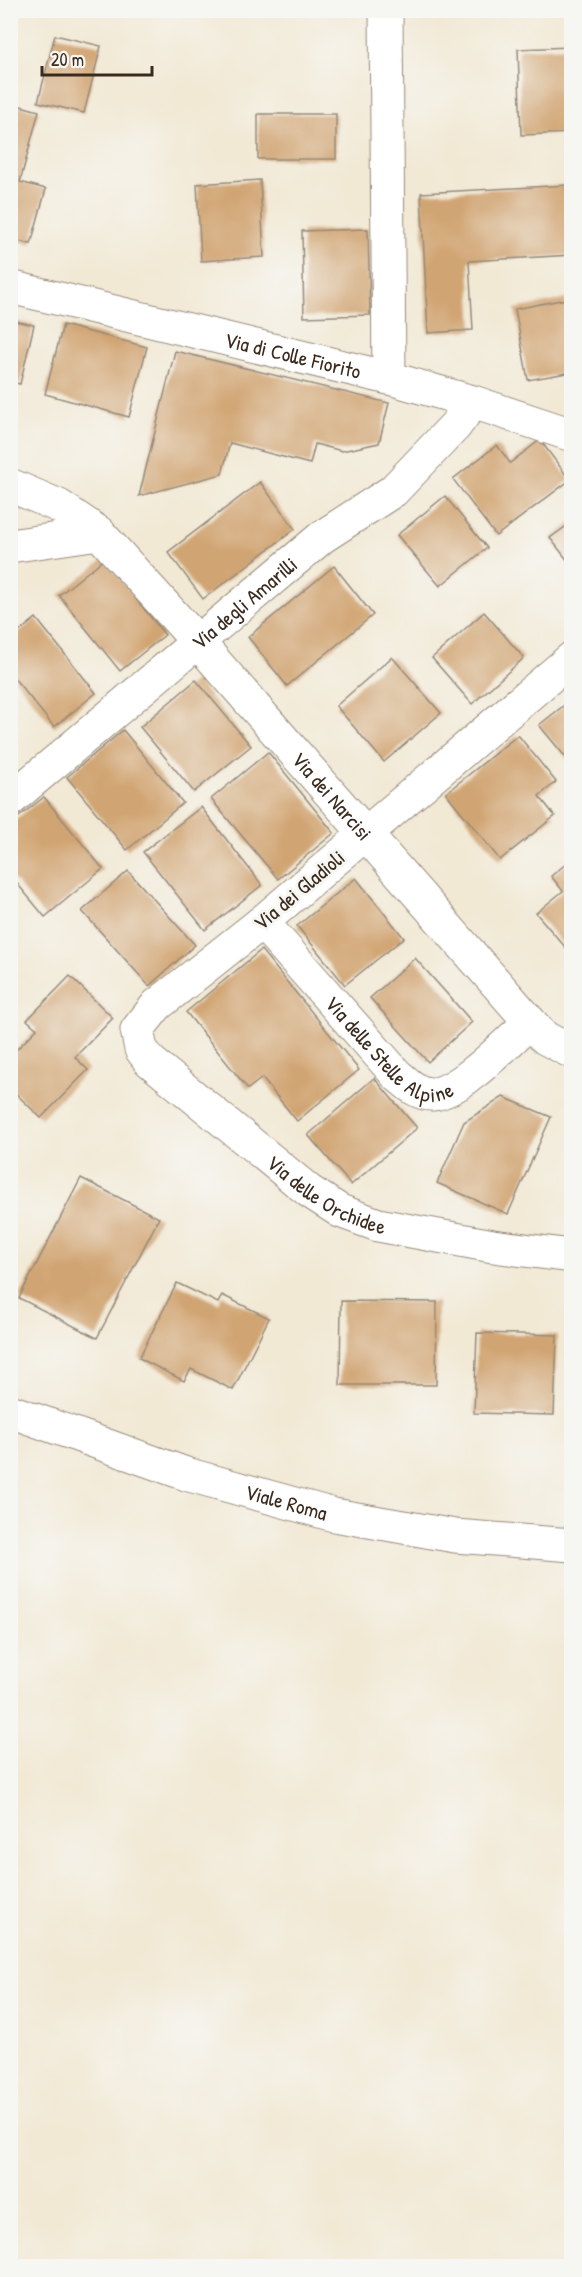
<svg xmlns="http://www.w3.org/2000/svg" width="582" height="2277" font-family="'Patrick Hand',sans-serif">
	<rect width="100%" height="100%" fill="#f6f6f2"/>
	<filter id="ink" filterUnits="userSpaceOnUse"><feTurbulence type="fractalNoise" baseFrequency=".0167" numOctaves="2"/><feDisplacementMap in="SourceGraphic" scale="12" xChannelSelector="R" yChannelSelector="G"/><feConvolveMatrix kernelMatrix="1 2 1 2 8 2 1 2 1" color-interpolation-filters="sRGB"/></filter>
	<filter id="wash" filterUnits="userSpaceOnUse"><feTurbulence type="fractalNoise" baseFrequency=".008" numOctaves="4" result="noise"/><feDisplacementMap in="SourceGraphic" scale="24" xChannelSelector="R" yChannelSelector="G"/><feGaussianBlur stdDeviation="1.35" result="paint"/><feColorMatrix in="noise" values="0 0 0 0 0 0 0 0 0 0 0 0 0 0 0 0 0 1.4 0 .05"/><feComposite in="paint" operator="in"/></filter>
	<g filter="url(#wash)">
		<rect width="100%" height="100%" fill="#f2e9d5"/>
		<g id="blocks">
			<g fill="#d1a573">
				<path d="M55,35L101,46L84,113L38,102Z"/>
				<path d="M572,47V133L521,135L518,49Z"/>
				<path d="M10,103L39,111L20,182L46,189L31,244L10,239Z"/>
				<rect x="258" y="114" width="78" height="45"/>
				<path d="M260,180L264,257L201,261L197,184Z"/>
				<path d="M569,185L572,255L469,261L473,330L428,333L421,193Z"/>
				<path d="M368,229L370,315L304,317L302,231Z"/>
				<path d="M566,299L572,328V372L528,380L515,309Z"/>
				<path d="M10,320L34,325L20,384L10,382Z"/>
				<path d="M63,325L147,347L129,417L45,394Z"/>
				<path d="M175,351L389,403L379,443L342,451L315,444L310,464L230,443L222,474L139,496Z"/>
				<path d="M540,440L570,480L496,536L453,479L497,445L510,463Z"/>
				<path d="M260,482L295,529L203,599L168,552Z"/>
				<path d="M445,496L487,548L440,586L397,535Z"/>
				<path d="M572,522V566L550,538Z"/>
				<path d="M104,559L165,635L120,671L59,595Z"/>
				<path d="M334,566L373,615L287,686L248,637Z"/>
				<path d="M484,612L524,658L472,704L432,658Z"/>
				<path d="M36,618L96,693L54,727L10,673V639Z"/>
				<path d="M392,657L441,713L384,762L336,706Z"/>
				<path d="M196,680L251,746L194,792L140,727Z"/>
				<path d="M572,699V765L539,725Z"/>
				<path d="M123,730L183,803L127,850L67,777Z"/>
				<path d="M518,735L556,782L539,796L555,816L500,860L446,793Z"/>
				<path d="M268,752L334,833L278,879L211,799Z"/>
				<path d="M44,797L103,869L45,917L10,875V824Z"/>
				<path d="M201,807L262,885L205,930L143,852Z"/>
				<path d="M572,859V955L536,913L563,891L551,876Z"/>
				<path d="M128,871L195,945L149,986L82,911Z"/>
				<path d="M356,878L404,938L345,985L297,926Z"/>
				<path d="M261,950L359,1070L297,1121L262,1078L248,1089L186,1012Z"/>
				<path d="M415,958L472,1022L428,1062L370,998Z"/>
				<path d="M70,976L113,1018L75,1057L88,1070L41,1118L10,1088V1056L37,1029L27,1020Z"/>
				<path d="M374,1078L417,1128L351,1185L308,1135Z"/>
				<path d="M503,1097L551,1117L508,1214L437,1183L464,1122Z"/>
				<path d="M81,1178L159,1218L97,1338L19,1298Z"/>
				<path d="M177,1283L218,1303L222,1295L269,1318L233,1390L191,1369L184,1381L139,1358Z"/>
				<path d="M341,1301L437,1302L436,1385H340Z"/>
				<path d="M477,1333L557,1335L554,1415L474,1413Z"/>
			</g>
		</g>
	</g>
	<g filter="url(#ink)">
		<use href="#blocks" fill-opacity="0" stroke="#968a7a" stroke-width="1.5"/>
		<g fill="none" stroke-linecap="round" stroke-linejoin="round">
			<g stroke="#968a7a" stroke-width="35">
				<g id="street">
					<path d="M386,10L389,378"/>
					<path id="s1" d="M10,287L389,378L473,402L572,435"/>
					<path id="s2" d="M10,485L59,506L99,533L197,641L530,1022L545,1038L572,1052"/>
					<path d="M10,546L99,533"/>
					<path id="s3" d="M572,658L262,922L157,1005L137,1030L141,1049L150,1061L309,1191L340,1211L378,1225L493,1246L572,1256"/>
					<path id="s4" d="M10,800L322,537L393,491L455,426L473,402"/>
					<path id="s5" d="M262,922L397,1075C407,1083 418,1095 433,1094C461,1092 508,1041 530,1022"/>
				</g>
			</g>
			<g stroke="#968a7a" stroke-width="35">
				<g id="secondary">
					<path id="s6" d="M10,1411L186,1474L334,1515L455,1536L572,1545"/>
				</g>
			</g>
			<use href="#street" stroke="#fff" stroke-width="33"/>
			<use href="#secondary" stroke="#fff" stroke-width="33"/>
		</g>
	</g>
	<g text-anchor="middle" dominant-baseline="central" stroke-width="6" stroke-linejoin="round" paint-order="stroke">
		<g font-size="21" fill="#3b2a1e" stroke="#f6f6f2">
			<text stroke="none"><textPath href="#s1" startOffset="291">Via di Colle Fiorito</textPath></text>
			<text stroke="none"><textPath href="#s4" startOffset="306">Via degli Amarilli</textPath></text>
			<text stroke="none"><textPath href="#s2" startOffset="453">Via dei Narcisi</textPath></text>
			<text transform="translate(299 890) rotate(-40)">Via dei Gladioli</text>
			<text stroke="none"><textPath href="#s5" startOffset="184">Via delle Stelle Alpine</textPath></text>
			<text stroke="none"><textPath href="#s3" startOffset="830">Via delle Orchidee</textPath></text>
			<text stroke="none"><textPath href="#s6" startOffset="291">Viale Roma</textPath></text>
		</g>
	</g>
	<rect width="582" height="2277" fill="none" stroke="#f6f6f2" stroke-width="36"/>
	<path d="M42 66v9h110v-9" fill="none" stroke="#3b2a1e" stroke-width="3"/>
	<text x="51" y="66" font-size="18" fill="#3b2a1e" stroke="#f6f6f2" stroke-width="4.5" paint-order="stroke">20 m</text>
</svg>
